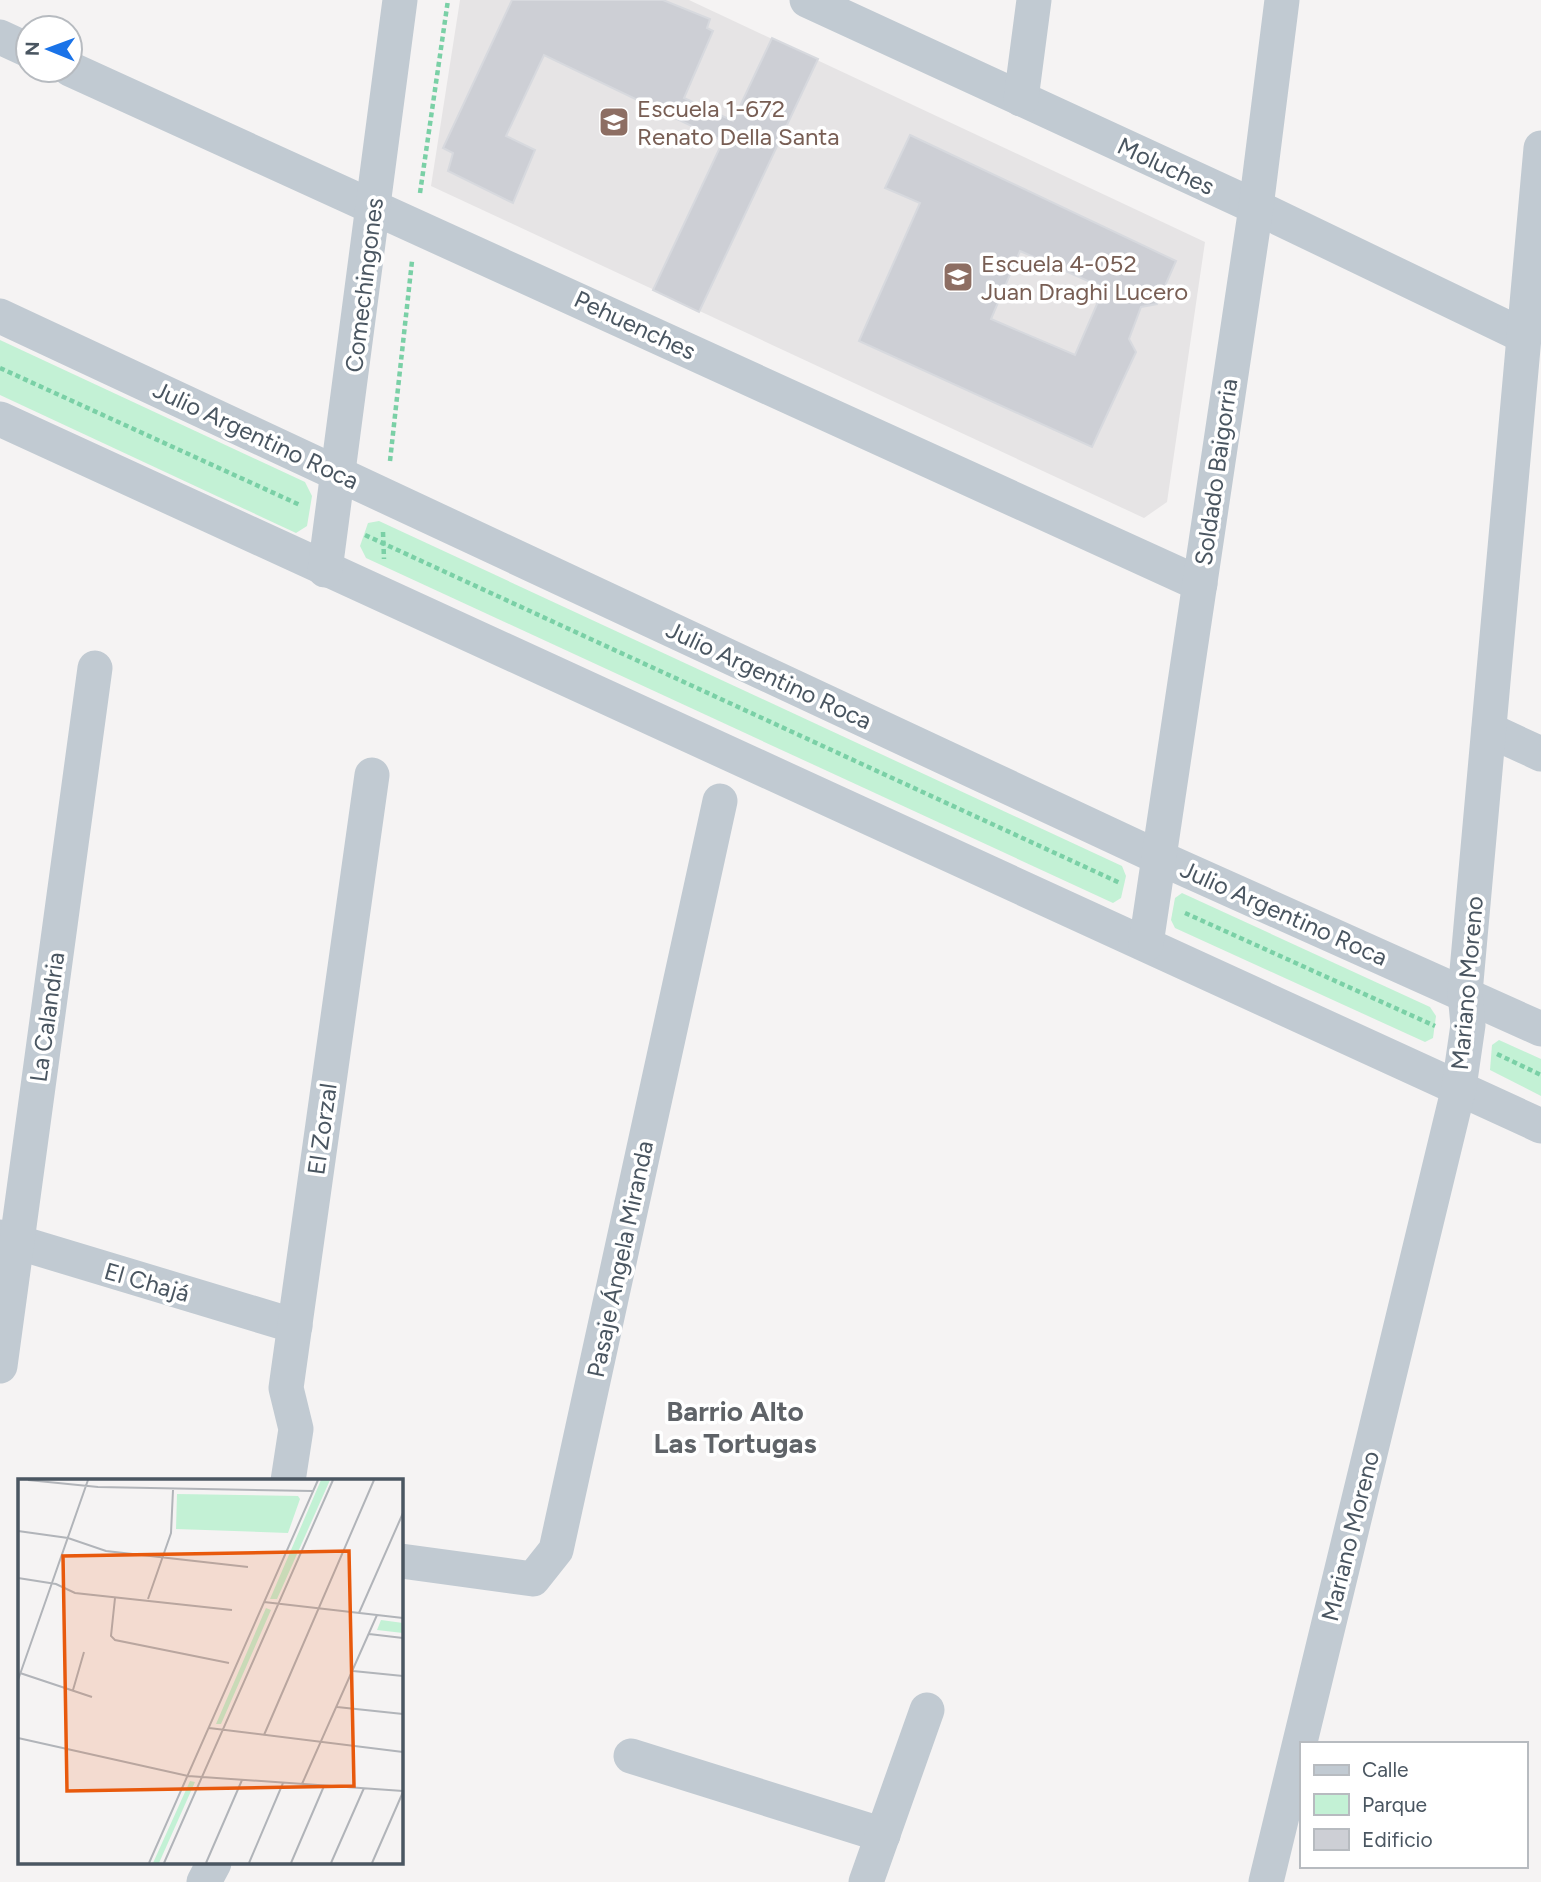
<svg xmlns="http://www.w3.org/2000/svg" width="1541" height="1882" font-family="Figtree,sans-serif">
	<rect width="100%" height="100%" fill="#f5f3f3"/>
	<path fill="#e6e4e5" d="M460,0H689L1205,242L1167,502L1144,518L431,186Z"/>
	<g fill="#c3f1d5">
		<path d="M0,340L305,482L312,496L307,526L296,533L0,395Z"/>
		<path d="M379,521L1122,866L1126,876L1121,898L1113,903L366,558L360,546L368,523Z"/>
		<path d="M1182,893L1430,1007L1436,1016L1433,1038L1425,1042L1175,928L1171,920L1175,898Z"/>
		<path d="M1499,1040L1541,1059V1096L1490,1070L1492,1045Z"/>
	</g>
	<g fill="#cdcfd5" stroke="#d7d9de" stroke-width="2" fill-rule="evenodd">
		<path d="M512,0H663L710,19L707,28L713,31L684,98L733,121L772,38L818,59L699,312L653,290L723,141L544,55L506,136L535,150L513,203L448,171L453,153L443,148Z"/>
		<path d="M910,135L1176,261L1157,304L1141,307L1129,339L1136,352L1092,447L859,341L920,203L885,188ZM1020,251L1104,288L1075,355L991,319Z"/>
	</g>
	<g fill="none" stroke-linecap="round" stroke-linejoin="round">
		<g stroke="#7ad0a6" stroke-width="4.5" stroke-dasharray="5 3.5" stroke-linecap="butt">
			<path d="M420,193L448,0"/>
			<path d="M0,368L300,505"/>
			<path d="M390,461L412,261"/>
			<path d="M383,532L384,559"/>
			<path d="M365,535L1120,883"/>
			<path d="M1185,913L1435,1026"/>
			<path d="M1497,1054L1541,1075"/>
		</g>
		<g stroke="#c1cad2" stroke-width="35">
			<path d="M807,0L1256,207L1524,336"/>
			<path d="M0,37L28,50"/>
			<path d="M70,69L1200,584"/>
			<path d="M1021,99L1034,0"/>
			<path d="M0,316L1160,858L1541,1029"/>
			<path d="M0,419L1541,1126"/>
			<path d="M325,570L400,0"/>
			<path d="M1489,730L1541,754"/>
			<path d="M1146,944L1256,207L1282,0"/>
			<path d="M0,1237L295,1326"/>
			<path d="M0,1366L95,668"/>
			<path d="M288,1481L296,1429L286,1388L372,775"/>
			<path d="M401,1561L533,1579L556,1550L720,801"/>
			<path d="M631,1756L883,1835"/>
			<path d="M204,1882L214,1863"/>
			<path d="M866,1882L927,1710"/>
			<path d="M1266,1882L1459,1087L1468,1025L1465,993L1541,148"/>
		</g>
	</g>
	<defs>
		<g id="school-square" transform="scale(1.575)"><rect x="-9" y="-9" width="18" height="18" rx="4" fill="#8d6e63" stroke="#fff"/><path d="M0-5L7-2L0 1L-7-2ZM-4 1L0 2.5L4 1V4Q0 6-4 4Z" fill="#fff"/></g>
	</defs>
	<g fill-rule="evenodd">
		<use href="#school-square" x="614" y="122"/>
		<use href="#school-square" x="958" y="277"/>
	</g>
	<g text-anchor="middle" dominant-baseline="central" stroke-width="7" stroke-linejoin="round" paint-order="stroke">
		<g font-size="24" fill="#785e54" stroke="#fff" text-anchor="start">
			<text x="637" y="108">Escuela 1-672<tspan x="637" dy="28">Renato Della Santa</tspan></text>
			<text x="981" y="263">Escuela 4-052<tspan x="981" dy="28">Juan Draghi Lucero</tspan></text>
		</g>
		<g font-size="24" fill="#4a5661" stroke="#fff">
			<text transform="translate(1166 166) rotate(25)">Moluches</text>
			<text transform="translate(364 285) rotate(-83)">Comechingones</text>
			<text transform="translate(635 325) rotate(25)">Pehuenches</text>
			<text transform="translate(256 435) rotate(25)">Julio Argentino Roca</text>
			<text transform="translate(1216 472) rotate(-82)">Soldado Baigorria</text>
			<text transform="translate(769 675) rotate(25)">Julio Argentino Roca</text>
			<text transform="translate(1284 913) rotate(24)">Julio Argentino Roca</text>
			<text transform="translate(1467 983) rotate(-85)">Mariano Moreno</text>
			<text transform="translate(47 1017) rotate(-82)">La Calandria</text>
			<text transform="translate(322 1129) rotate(-82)">El Zorzal</text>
			<text transform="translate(620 1259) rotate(-78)">Pasaje Ángela Miranda</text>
			<text transform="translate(147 1282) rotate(16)">El Chajá</text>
			<text transform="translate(1350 1536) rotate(-76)">Mariano Moreno</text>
		</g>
		<g font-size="28" font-weight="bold" fill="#5f6368" stroke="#fff">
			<text x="735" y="1411">Barrio Alto<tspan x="735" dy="32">Las Tortugas</tspan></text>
		</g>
	</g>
	<g transform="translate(18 1479)">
		<rect width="385" height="385" fill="#f5f3f3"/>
		<path d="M303,1H312L259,120H252ZM159,15L280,17L282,20L270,54L158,50ZM248,129L253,131L203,245H198ZM363,141L385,144V154L359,151ZM172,302L177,303L141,384H135Z" fill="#c3f1d5"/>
		<path fill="none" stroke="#b1b4b9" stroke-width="2" d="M10,1L80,8L295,12M0,52L50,59L88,72L230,88M0,99L38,105L57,114L214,131M97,119L93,157L97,161L211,184M130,120L153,54L155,11M246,123L385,139M341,134L385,34M351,155L385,159M335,192L385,197M2,194L74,218M0,201L70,1M55,211L66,173M319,228L385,235M191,249L385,273M246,256L356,1M0,259L170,297L385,312M284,305L359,136M131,384L300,1M146,384L315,1M188,384L224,301M231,384L265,304M273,384L306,307M313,384L346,309M354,384L385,313"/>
		<path fill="#e8590c" fill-opacity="0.15" stroke="#e8590c" stroke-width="3.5" d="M331,72L336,307L49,312L45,77Z"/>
		<rect width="385" height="385" fill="none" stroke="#4a5661" stroke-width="3.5"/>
	</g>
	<rect x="1300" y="1742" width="228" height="126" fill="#ffffff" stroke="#b7bbc0" stroke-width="2"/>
	<rect x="1314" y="1765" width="35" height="10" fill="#c1cad2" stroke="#b7bbc0" stroke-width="2"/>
	<text x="1362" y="1777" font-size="21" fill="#4a5661">Calle</text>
	<rect x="1314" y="1794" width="35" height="21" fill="#c3f1d5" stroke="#b7bbc0" stroke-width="2"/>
	<text x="1362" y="1812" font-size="21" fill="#4a5661">Parque</text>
	<rect x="1314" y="1829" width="35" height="21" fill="#cdcfd5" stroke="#b7bbc0" stroke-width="2"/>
	<text x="1362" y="1847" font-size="21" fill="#4a5661">Edificio</text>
	<g transform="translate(49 49) rotate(271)"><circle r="33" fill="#ffffff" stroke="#b7bbc0" stroke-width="2"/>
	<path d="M0-5L12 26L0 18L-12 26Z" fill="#1a73e8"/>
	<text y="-10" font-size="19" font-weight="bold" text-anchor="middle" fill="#4a5661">N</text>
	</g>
</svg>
